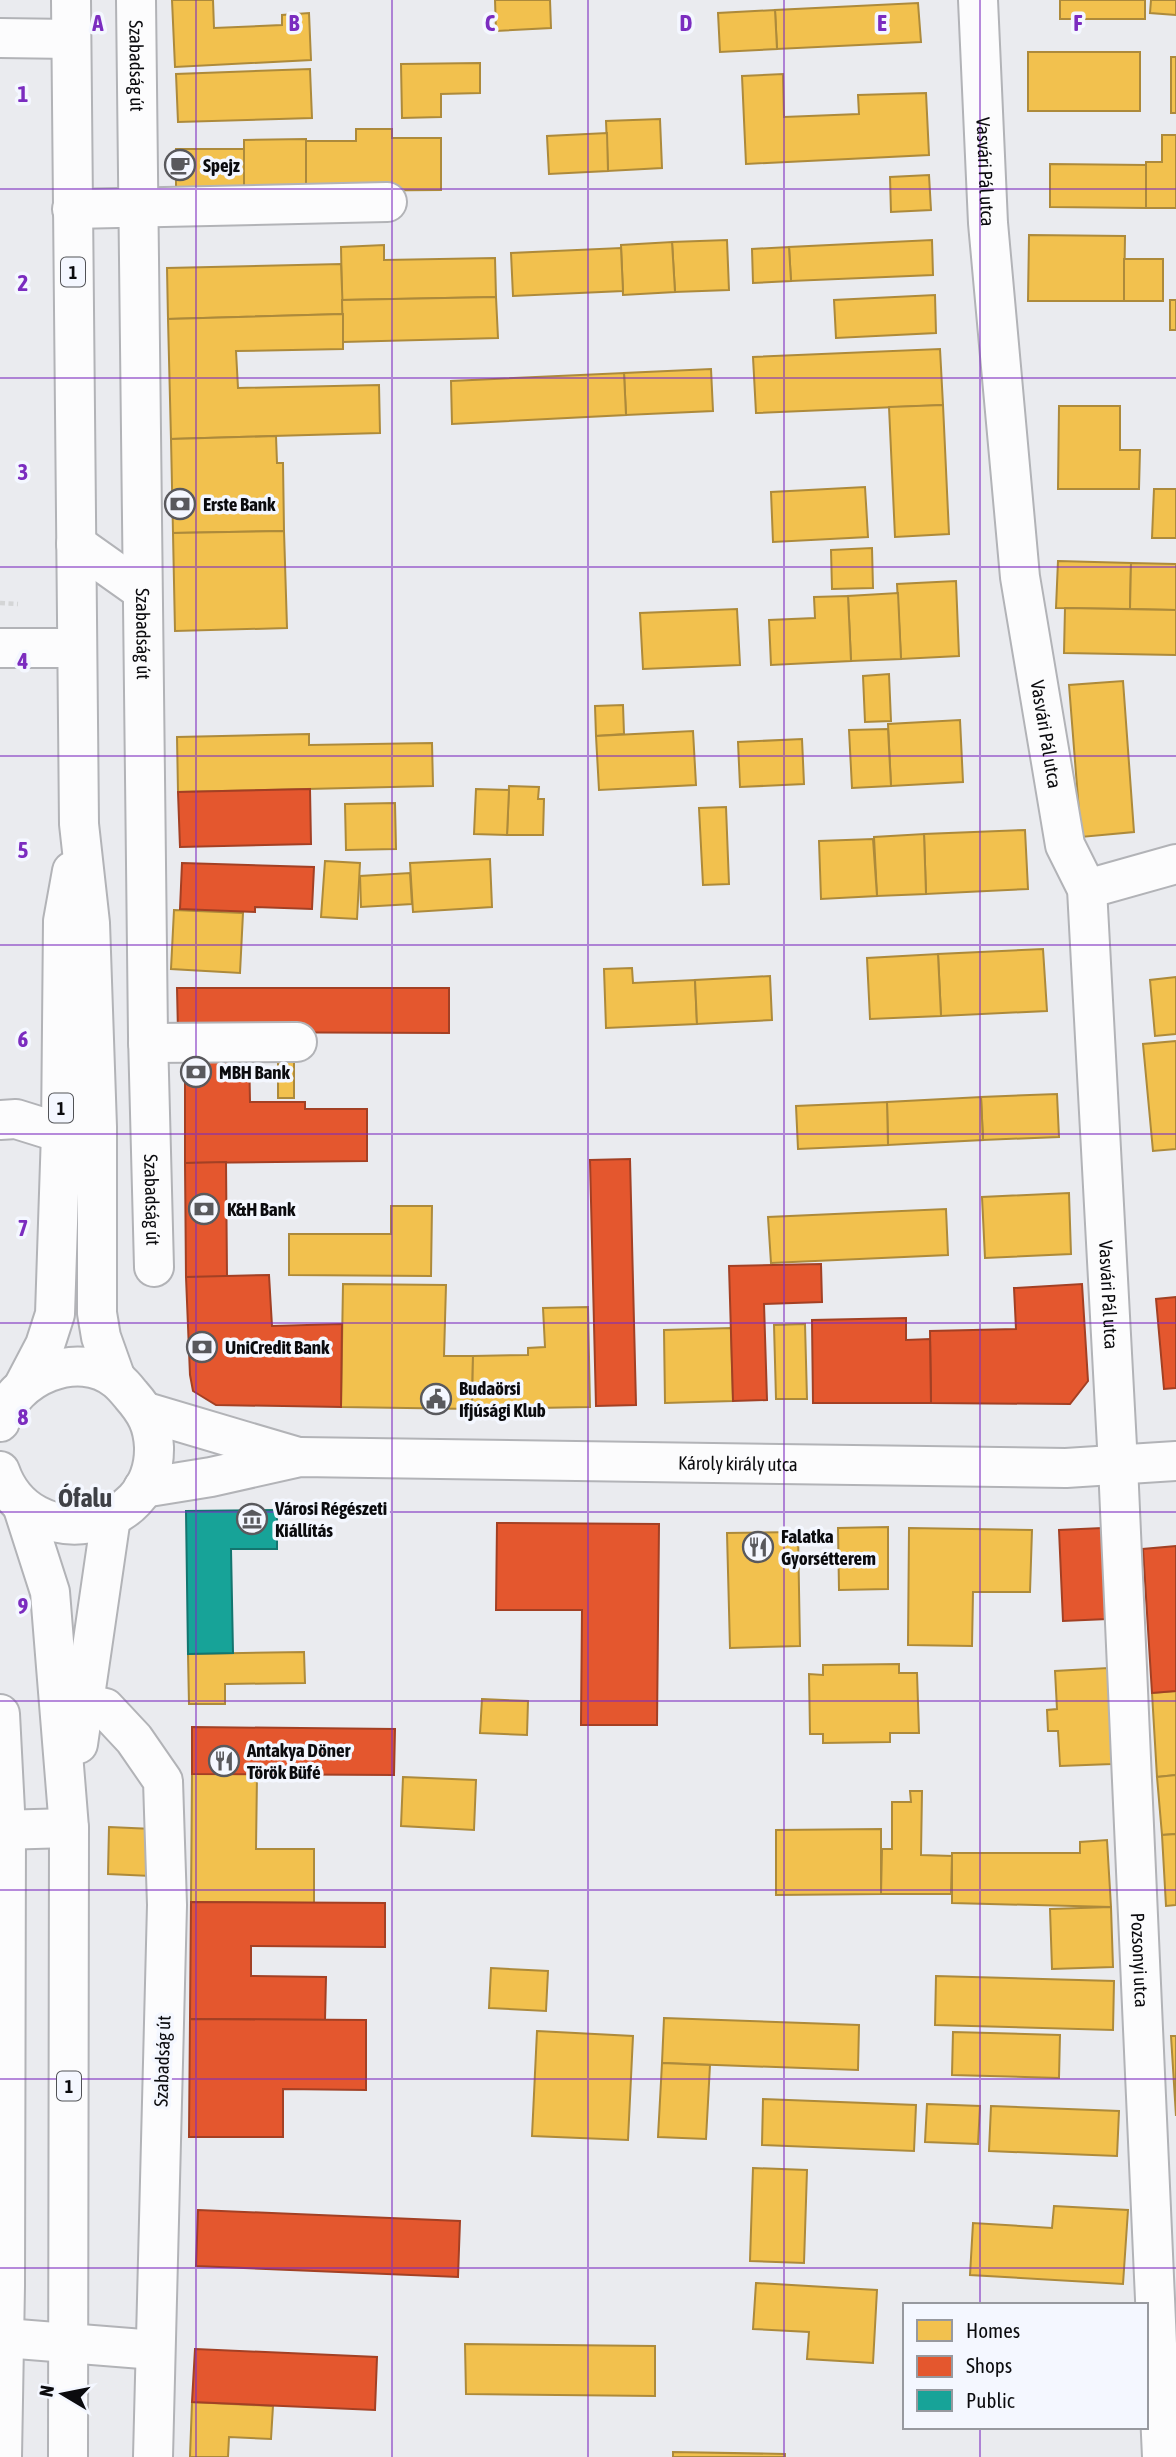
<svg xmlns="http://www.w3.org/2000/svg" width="1176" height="2457" font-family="'Asap Condensed',sans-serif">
	<rect width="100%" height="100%" fill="#eaebef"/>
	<g fill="#f2c14e" stroke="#ad8a3b" stroke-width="2">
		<path d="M172,0H213L214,28L282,25V15L309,13L311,60L175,67Z"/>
		<path d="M495,0H550L551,28L496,31Z"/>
		<rect x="1060" y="0" width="85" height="19"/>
		<path d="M1151,0H1176V15L1150,13Z"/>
		<path d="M918,3L921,42L777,49L775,10Z"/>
		<path d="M775,10L777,49L720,52L718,13Z"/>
		<rect x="1028" y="52" width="112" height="59"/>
		<rect x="1171" y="57" width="5" height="56"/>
		<path d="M480,63V93L441,94V117L402,118L401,64Z"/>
		<path d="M310,69L312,118L178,122L176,74Z"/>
		<path d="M783,74L784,117L859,114L858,95L926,93L929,155L746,164L742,76Z"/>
		<path d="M660,119L662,168L608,171L606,121Z"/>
		<path d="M356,129H392V138H441V190L306,191V141H356Z"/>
		<path d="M607,133L608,171L549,174L547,136Z"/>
		<path d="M1162,135H1176V208H1146V162H1162Z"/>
		<path d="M306,139V191L244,192V140Z"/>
		<rect x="176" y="149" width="68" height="43"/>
		<path d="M1050,164L1146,165V208L1050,207Z"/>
		<path d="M929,175L931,210L891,212L890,177Z"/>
		<path d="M1029,235L1125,236L1124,301H1028Z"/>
		<path d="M727,240L729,290L675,292L672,242Z"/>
		<path d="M932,240L933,275L791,281L789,247Z"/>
		<path d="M672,242L675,292L623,295L621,245Z"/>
		<path d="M384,245V260L495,258L496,297L342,300L341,247Z"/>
		<path d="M789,247L791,281L753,283L752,249Z"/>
		<path d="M621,248L623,291L513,296L511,253Z"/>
		<rect x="1124" y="259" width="39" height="42"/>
		<path d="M341,264L343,314L168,319L167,268Z"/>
		<path d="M935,295L936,333L836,338L834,300Z"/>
		<path d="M496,297L498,338L343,342L342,300Z"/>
		<rect x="1170" y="300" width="6" height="30"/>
		<path d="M343,314V349L236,351L238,388L379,385L380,433L171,439L168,319Z"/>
		<path d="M940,349L943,405L756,413L753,357Z"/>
		<path d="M711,369L713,411L626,415L624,373Z"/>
		<path d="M624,373L626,415L452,424L451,381Z"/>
		<path d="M943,405L949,534L895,537L889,407Z"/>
		<path d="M1059,406H1120V450H1140L1139,489H1058Z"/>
		<path d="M276,436L277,463H283L284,531L173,533L171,439Z"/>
		<path d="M865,487L868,537L773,542L771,492Z"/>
		<path d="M1154,489H1176V538H1152Z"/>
		<path d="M284,531L287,628L175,631L173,533Z"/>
		<path d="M872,548L873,588L832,589L831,550Z"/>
		<path d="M1058,561L1131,563L1130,609L1056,608Z"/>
		<path d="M1131,563L1176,564V610L1130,609Z"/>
		<path d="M956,581L959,656L901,659L897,584Z"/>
		<path d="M898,593L901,659L851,661L848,596Z"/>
		<path d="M848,596L851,661L771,665L769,620L815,618L814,597Z"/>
		<path d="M1065,608L1176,610V655L1064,653Z"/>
		<path d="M737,609L740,665L643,669L640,613Z"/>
		<path d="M889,674L891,721L865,722L863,676Z"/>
		<path d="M1123,681L1134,832L1081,837L1069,685Z"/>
		<path d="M623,705L624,734L596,736L595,706Z"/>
		<path d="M960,720L963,782L891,786L888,724Z"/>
		<path d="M888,729L891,786L852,788L849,730Z"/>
		<path d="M693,731L696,785L599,790L596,736Z"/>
		<path d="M309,734V745L432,743L433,786L178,792L177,737Z"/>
		<path d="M802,739L804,784L740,787L738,742Z"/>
		<path d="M509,786L539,787L538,799H544L543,835H507Z"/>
		<path d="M476,789L509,790L507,835L474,834Z"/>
		<path d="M395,803L396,849L346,850L345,804Z"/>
		<path d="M726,807L729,884L703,885L699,808Z"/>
		<path d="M1025,830L1028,889L926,894L924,834Z"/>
		<path d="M924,834L926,894L877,896L874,837Z"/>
		<path d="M873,839L877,896L821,899L819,841Z"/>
		<path d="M490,859L492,907L413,912L410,863Z"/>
		<path d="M325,861L360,863L357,919L321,917Z"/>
		<path d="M410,873L412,904L361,907L360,876Z"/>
		<path d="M174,910L243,913L240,973L171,969Z"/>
		<path d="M1043,949L1047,1011L941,1016L938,954Z"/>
		<path d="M938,954L941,1016L870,1019L867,958Z"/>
		<path d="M632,968L633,983L695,980L697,1024L606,1028L604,969Z"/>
		<path d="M770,976L772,1020L697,1024L695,980Z"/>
		<path d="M1176,977V1034L1155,1036L1150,980Z"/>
		<path d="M1176,1041V1149L1153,1151L1143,1044Z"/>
		<rect x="278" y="1054" width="16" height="44"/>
		<path d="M1057,1094L1059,1137L983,1140L981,1097Z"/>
		<path d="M981,1097L983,1140L888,1145L887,1102Z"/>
		<path d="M887,1102L888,1145L798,1149L796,1106Z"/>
		<path d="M1069,1193L1071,1254L985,1258L982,1197Z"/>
		<path d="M391,1206H432L431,1276L289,1275V1234H391Z"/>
		<path d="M946,1209L948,1255L771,1263L768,1217Z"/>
		<path d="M343,1284L446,1285L444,1356H473L472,1409L341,1407Z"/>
		<path d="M588,1307L590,1407L472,1409L473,1356L528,1355V1348L545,1347L543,1308Z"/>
		<path d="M805,1324L807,1399H776L774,1325Z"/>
		<path d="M731,1328L733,1401L665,1403L664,1330Z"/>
		<path d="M888,1527V1589L839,1590L838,1528Z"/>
		<path d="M909,1528L1032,1530L1030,1592H973L972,1646L908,1645Z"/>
		<path d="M798,1532L800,1646L730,1648L727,1533Z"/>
		<path d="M304,1652L305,1683L225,1684V1704H189L188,1654Z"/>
		<path d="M899,1664V1673H917L919,1733H890V1742L823,1743V1734H810L809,1674L823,1675V1665Z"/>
		<path d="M1108,1668L1112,1764L1060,1766L1058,1731H1048L1047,1710L1057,1709L1055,1671Z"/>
		<path d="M1176,1691V1775L1157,1777L1152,1693Z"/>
		<path d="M482,1699L528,1701L527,1735L480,1733Z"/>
		<path d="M192,1774H257L256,1849H314V1903L191,1902Z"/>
		<path d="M1176,1775V1834L1162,1835L1157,1777Z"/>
		<path d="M403,1777L476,1780L474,1830L401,1826Z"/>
		<path d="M910,1791H922L921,1855L952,1856L951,1894H881L882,1849H892V1802H911Z"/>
		<path d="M109,1827L153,1829L151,1876L108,1874Z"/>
		<path d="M881,1829V1894L776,1895V1830Z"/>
		<path d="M1176,1834V1905L1166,1906L1162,1835Z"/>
		<path d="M1107,1840L1111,1907L952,1903V1853H1080V1842Z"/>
		<path d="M1111,1907L1113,1967L1052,1969L1050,1909Z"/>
		<path d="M491,1968L548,1971L546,2011L489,2008Z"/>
		<path d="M936,1976L1114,1981L1113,2030L935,2025Z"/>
		<path d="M664,2018L859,2025L858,2070L662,2063Z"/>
		<path d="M537,2031L633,2036L628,2140L532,2136Z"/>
		<path d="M953,2032L1060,2035L1059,2078L952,2075Z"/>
		<path d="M1171,2036H1176V2116Z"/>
		<path d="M662,2063L710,2065L706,2139L658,2137Z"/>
		<path d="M763,2099L916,2105L914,2151L762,2145Z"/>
		<path d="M927,2104L980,2106L978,2144L925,2142Z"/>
		<path d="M991,2106L1119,2111L1117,2156L989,2151Z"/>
		<path d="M753,2168L807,2170L804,2263L750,2261Z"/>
		<path d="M1054,2206L1128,2210L1123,2284L970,2275L973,2223L1052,2228Z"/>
		<path d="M756,2283L877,2290L873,2363L807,2359L809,2332L753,2329Z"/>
		<path d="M465,2344L655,2346V2396L466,2394Z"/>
		<path d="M192,2402L273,2406L271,2439L229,2437L228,2457H190Z"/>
		<path d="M673,2452L785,2454V2457H673Z"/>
	</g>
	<g fill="#e4572e" stroke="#a34024" stroke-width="2">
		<path d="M310,789L311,844L180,847L178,792Z"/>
		<path d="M182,863L314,867L312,909L255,907V912L180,909Z"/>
		<path d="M177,988H449V1033L178,1032Z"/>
		<path d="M185,1050H249L250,1102H305V1109H367V1161L185,1163Z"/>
		<path d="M630,1159L636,1405L596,1406L590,1160Z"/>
		<path d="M226,1162L227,1277H186L185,1163Z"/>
		<path d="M821,1264L822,1302L764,1304L767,1400L733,1401L729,1266Z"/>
		<path d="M269,1275L272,1326L342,1324L341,1407L216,1405L193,1391L190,1375L186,1277Z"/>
		<path d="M1082,1284L1088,1381L1070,1404L931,1403L930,1331L1016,1329L1014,1288Z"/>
		<path d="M1176,1297V1388L1164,1389L1156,1299Z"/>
		<path d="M906,1318V1340L930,1339L931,1403H813L812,1320Z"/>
		<path d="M497,1523L659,1524L657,1725H581L582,1610H496Z"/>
		<path d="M1102,1528L1107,1619L1063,1621L1059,1530Z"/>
		<path d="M1176,1546V1691L1152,1693L1143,1549Z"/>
		<path d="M192,1727L395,1729L394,1775L192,1774Z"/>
		<path d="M191,1902L385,1903V1947L251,1946V1976L326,1977L325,2020L190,2019Z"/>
		<path d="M190,2019L366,2020V2090L283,2089V2137H189Z"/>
		<path d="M198,2210L460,2221L458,2277L196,2266Z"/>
		<path d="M195,2349L377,2357L375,2410L192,2402Z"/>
	</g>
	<path fill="#17a398" stroke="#13756f" stroke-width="2" d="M277,1510V1549H231L233,1653L188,1654L186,1511Z"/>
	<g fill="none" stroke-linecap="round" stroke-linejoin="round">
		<g stroke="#b2b3b7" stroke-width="42">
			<g id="minor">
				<path id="s1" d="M136,0L148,1036L154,1267"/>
				<path id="s2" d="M978,0L988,223L1020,577L1065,845L1087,889L1118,1465L1162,2457"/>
				<path d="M0,38L71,39"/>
				<path d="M72,209L387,202"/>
				<path d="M76,544L141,590"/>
				<path d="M0,648H77"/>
				<path d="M1087,889L1176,864"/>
				<path d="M148,1043L297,1042"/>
				<path d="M0,1120L16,1119L61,1133"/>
				<path d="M146,1412L298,1457"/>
				<path id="s3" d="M143,1488L211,1477L300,1457L1066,1468L1176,1461"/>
				<path d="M83,1703L105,1708L134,1739L163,1781L167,1905L153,2457"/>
				<path d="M0,1714L6,1830L5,2286L2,2457"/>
				<path d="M0,1830L69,1828"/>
				<path d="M5,2338L155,2350"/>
			</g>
		</g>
		<g stroke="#b2b3b7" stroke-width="42">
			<g id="major">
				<path d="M71,0L79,824L90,923L97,1127V1313L101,1337L116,1379"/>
				<path d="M23,1387L45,1345L55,1314L61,1133L63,921L72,871"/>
				<path d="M0,1422C13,1377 78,1348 117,1380C122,1384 127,1390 131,1395C146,1412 153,1425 154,1447C156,1535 29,1555 0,1471"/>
				<path d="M23,1508L50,1592L69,1828L68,2457"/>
				<path d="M78,1744L111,1517"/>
			</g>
		</g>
		<path stroke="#d4d5d6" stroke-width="4.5" stroke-dasharray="5 3.5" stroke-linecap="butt" d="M0,603L18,604"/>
		<use href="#minor" stroke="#fcfcfd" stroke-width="38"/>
		<use href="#major" stroke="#fcfcfd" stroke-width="38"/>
	</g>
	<path fill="none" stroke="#7b2cbf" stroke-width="2" stroke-opacity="0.55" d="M196,0V2457M392,0V2457M588,0V2457M784,0V2457M980,0V2305M0,189H1176M0,378H1176M0,567H1176M0,756H1176M0,945H1176M0,1134H1176M0,1323H1176M0,1512H1176M0,1701H1176M0,1890H1176M0,2079H1176M0,2268H1176M980,2427V2457"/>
	<defs>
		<g id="cafe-ring" transform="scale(1.575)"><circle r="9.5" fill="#f4f7ff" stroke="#59595d" stroke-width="1.5"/><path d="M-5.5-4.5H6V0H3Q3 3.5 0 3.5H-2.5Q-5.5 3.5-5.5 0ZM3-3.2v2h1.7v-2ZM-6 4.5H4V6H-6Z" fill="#59595d"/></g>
		<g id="bank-ring" transform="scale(1.575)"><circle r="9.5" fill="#f4f7ff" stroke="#59595d" stroke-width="1.5"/><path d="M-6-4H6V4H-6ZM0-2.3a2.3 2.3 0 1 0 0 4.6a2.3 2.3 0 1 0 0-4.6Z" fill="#59595d"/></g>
		<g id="civic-ring" transform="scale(1.575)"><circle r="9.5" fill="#f4f7ff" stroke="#59595d" stroke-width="1.5"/><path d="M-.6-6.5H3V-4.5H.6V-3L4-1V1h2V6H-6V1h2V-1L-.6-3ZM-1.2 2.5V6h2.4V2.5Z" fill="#59595d"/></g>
		<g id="museum-ring" transform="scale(1.575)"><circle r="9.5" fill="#f4f7ff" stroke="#59595d" stroke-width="1.5"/><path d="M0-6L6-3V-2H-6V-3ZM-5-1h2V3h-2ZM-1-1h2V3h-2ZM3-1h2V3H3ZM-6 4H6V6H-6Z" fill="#59595d"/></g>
		<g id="restaurant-ring" transform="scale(1.575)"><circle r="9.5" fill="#f4f7ff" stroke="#59595d" stroke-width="1.5"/><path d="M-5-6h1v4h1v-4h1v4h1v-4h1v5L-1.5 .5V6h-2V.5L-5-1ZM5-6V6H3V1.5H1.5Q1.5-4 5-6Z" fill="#59595d"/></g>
	</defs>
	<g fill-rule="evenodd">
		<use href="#cafe-ring" x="180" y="165"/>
		<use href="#bank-ring" x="180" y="504"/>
		<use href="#bank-ring" x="196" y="1072"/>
		<use href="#bank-ring" x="204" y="1209"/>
		<use href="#bank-ring" x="202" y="1347"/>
		<use href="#civic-ring" x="436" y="1399"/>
		<use href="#museum-ring" x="252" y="1519"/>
		<use href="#restaurant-ring" x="758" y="1547"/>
		<use href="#restaurant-ring" x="224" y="1761"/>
	</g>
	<g text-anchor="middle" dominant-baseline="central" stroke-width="7" stroke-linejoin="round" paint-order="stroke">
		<g fill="#f4f7ff" stroke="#515256" stroke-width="2">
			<rect x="61" y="257.5" width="24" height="29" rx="5"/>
			<rect x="49" y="1093.5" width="24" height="29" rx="5"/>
			<rect x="57" y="2071.5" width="24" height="29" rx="5"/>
		</g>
		<g font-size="18" font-weight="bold" fill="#0b0b0e">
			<text x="73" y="272">1</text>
			<text x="61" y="1108">1</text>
			<text x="69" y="2086">1</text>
		</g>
		<g font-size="19" fill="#0b0b0e" stroke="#f4f7ff">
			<text stroke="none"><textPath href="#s1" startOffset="66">Szabadság út</textPath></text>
			<text stroke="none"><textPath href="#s2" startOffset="172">Vasvári Pál utca</textPath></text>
			<text stroke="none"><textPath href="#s1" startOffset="634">Szabadság út</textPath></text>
			<text stroke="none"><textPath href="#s2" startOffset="738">Vasvári Pál utca</textPath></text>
			<text stroke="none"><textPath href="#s1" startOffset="1200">Szabadság út</textPath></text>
			<text stroke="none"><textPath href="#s2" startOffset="1306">Vasvári Pál utca</textPath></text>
			<text stroke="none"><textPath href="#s3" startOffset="598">Károly király utca</textPath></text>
			<text stroke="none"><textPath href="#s2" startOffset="1972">Pozsonyi utca</textPath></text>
			<text transform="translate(162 2061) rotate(-88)">Szabadság út</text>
		</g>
		<g font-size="19" font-weight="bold" fill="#0b0b0e" stroke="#f4f7ff" text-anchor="start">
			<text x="203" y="165">Spejz</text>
			<text x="203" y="504">Erste Bank</text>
			<text x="219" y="1072">MBH Bank</text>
			<text x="227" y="1209">K&amp;H Bank</text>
			<text x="225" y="1347">UniCredit Bank</text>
			<text x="459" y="1388">Budaörsi<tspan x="459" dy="22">Ifjúsági Klub</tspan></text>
			<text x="275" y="1508">Városi Régészeti<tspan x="275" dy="22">Kiállítás</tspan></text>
			<text x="781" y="1536">Falatka<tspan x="781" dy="22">Gyorsétterem</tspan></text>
			<text x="247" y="1750">Antakya Döner<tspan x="247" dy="22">Török Büfé</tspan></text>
		</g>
		<g font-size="26" font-weight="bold" fill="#3e4046" stroke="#f4f7ff">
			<text x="85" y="1498">Ófalu</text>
		</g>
	</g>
	<g font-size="23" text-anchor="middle" font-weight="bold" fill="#7b2cbf" stroke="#f4f7ff" stroke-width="7" stroke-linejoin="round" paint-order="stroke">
		<text x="98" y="31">A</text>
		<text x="294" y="31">B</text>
		<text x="490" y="31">C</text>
		<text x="686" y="31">D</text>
		<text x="882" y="31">E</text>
		<text x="1078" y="31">F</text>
		<text x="23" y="102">1</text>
		<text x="23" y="291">2</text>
		<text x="23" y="480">3</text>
		<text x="23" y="669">4</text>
		<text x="23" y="858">5</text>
		<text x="23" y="1047">6</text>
		<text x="23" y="1236">7</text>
		<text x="23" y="1425">8</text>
		<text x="23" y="1614">9</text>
	</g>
	<rect x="903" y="2303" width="245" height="126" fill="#f4f7ff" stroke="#97999f" stroke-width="2"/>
	<rect x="917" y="2320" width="35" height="21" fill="#f2c14e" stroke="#97999f" stroke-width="2"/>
	<text x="966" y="2338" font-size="21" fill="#0b0b0e">Homes</text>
	<rect x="917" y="2356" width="35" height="21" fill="#e4572e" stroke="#97999f" stroke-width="2"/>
	<text x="966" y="2373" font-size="21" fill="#0b0b0e">Shops</text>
	<rect x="917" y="2390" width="35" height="21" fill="#17a398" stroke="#97999f" stroke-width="2"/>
	<text x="966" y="2408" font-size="21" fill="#0b0b0e">Public</text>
	<g transform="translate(63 2394) rotate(280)" stroke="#f4f7ff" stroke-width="5" paint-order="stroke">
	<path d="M0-5L12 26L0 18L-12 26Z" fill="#0b0b0e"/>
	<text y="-10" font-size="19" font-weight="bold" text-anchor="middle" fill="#0b0b0e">N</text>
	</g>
</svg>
